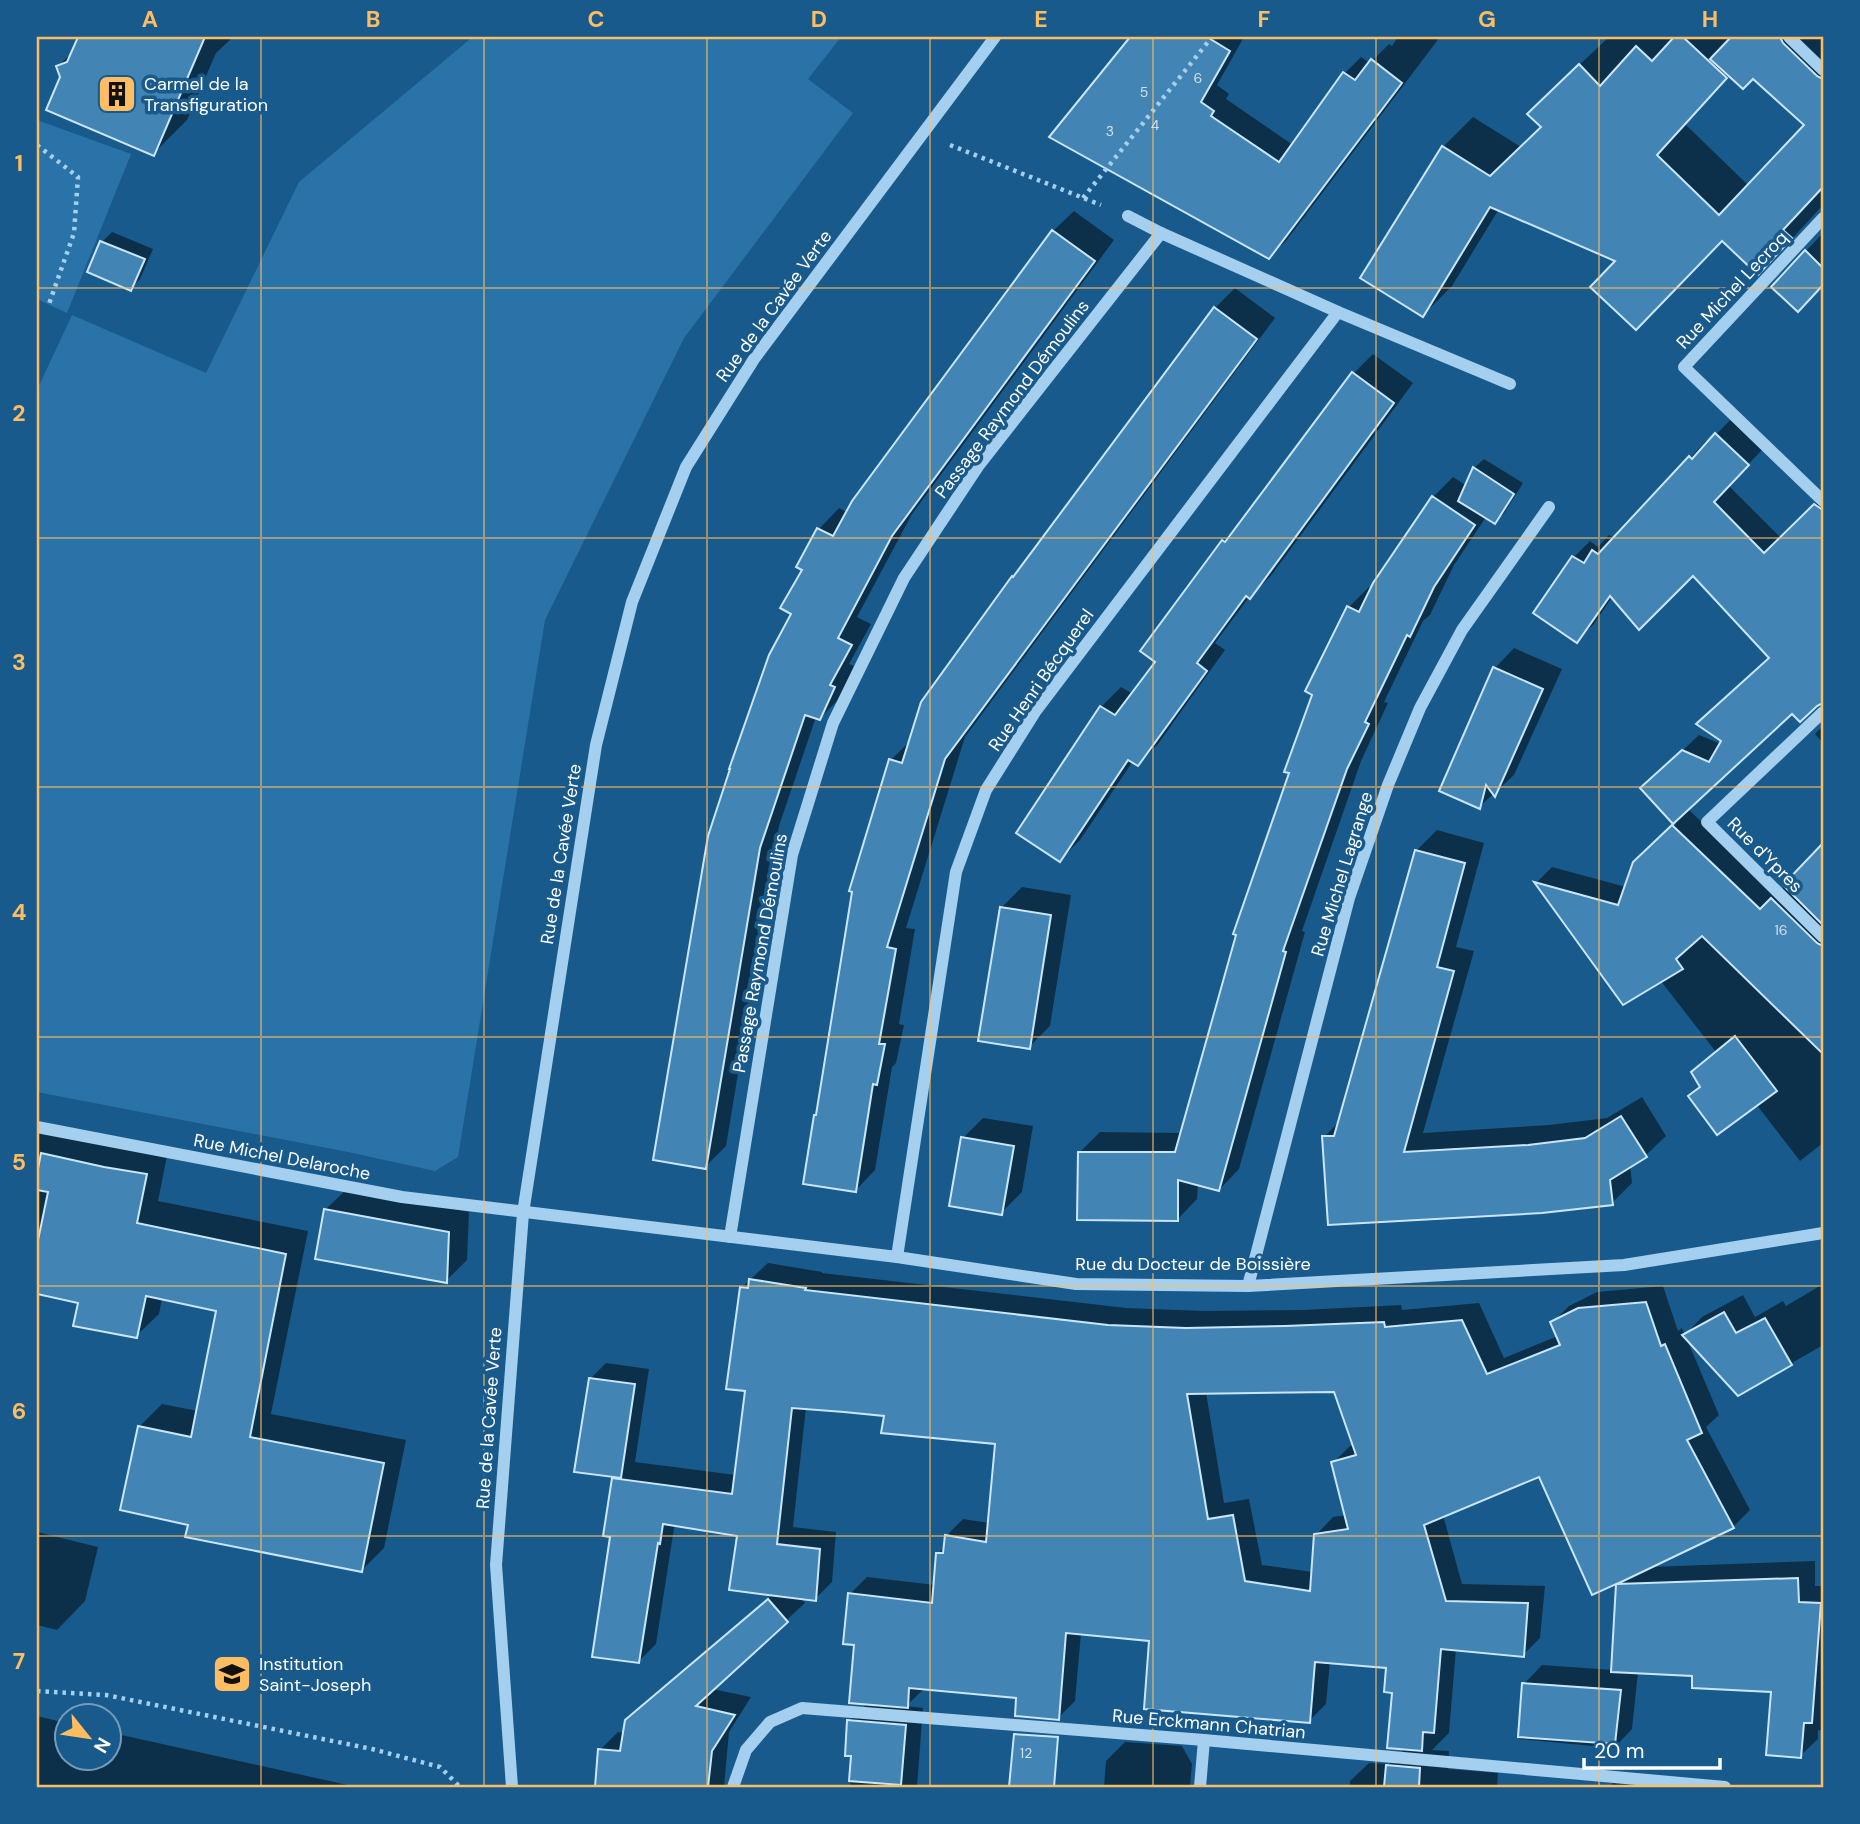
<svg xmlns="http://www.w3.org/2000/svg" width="1860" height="1824" font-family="'DM Sans',sans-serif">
	<rect width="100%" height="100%" fill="#195a8c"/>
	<g fill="#2973a8">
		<path d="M471,37H841L808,79L853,113L684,338L545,620L458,1157L435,1171L348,1152L37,1092V390L72,315L206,373L299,182L469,40Z"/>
		<path d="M37,120L131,154L67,313L37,299Z"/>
	</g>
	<g fill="#0007" fill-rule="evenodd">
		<path d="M80,37H233L216,53L187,120L153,154L62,77L58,66L74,51Z"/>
		<path d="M1132,37H1244L1217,85L1229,94L1226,99L1293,145L1345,73L1361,57L1370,63L1389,44L1392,46L1398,37H1440L1286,241L1269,257L1052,136Z"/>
		<path d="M1609,37H1823V141L1753,76L1730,75L1685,124L1749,186L1793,140L1823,169V205L1788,243L1723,239L1618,260L1499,209L1452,286L1423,315L1443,147L1473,117L1521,147L1542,127L1559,84Z"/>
		<path d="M1074,211L1114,240L912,514L857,617L871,624L849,664L854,666L840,698L820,718L816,717L779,826L726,1146L705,1167L793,613L804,569L798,566L819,529L839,508L848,513L854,502L1053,231Z"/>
		<path d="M112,232L153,249L140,279L130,289L89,271L102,242Z"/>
		<path d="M1823,233V287L1822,285L1773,286Z"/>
		<path d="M1235,288L1275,318L965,737L906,928L915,929L899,1024L904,1025L896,1063L892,1067L875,1170L855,1191L819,1113L891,760L912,739L1215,308Z"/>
		<path d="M1373,354L1413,383L1270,577L1250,596L1215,643L1225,650L1158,744L1138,764L1133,761L1080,840L1060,860L1019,832L1101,707L1121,687L1133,694L1158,661L1143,651L1223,541L1240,525L1354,373Z"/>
		<path d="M1732,418L1764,448L1728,485L1781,538L1823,497V702L1792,712L1687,808L1777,894L1823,846V1143L1800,1161L1756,1104L1691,1096L1701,1085L1694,1072L1716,1052L1660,980L1624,1003L1537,882L1552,867L1626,887L1635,863L1676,824L1643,788L1699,735L1721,744L1771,657L1693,574L1613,596L1593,625L1577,640L1536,612L1574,557L1590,541L1598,547L1609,535L1615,539L1691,457L1706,441L1708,443Z"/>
		<path d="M1484,459L1523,483L1505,512L1495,522L1486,517L1454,565L1430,615L1423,621L1384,702L1388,703L1361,761L1302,931L1305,932L1239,1169L1219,1190L1198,1183L1197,1199L1177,1220L1079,1153L1100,1132L1183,1133L1349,607L1369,587L1373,589L1433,497L1453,477L1467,486L1474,468Z"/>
		<path d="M1514,648L1562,669L1514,775L1479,807L1495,668Z"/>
		<path d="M1823,726V743L1815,734Z"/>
		<path d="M1437,830L1484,843L1456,947L1474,951L1423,1133L1549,1125L1607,1118L1642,1097L1666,1136L1645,1156L1630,1165L1632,1183L1612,1203L1324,1137L1341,1120L1416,851Z"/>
		<path d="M1022,887L1071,895L1050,1026L1029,1047L1001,908Z"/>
		<path d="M983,1118L1033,1126L1022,1192L1001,1213L963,1138Z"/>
		<path d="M37,1126L168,1151L158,1201L308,1231L271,1414L406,1440L384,1548L361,1571L190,1523L139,1427L162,1404L198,1411L218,1310L162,1298L159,1314L136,1336L80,1301L37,1292Z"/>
		<path d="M347,1189L469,1212L467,1260L446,1281L326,1209Z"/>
		<path d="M768,1263L822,1272V1273L1126,1308L1204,1311L1303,1310L1401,1305L1402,1310L1479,1303L1504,1358L1558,1336L1552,1323L1569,1306L1597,1292L1663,1286L1678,1331L1682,1328L1685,1335L1702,1317L1743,1295L1755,1317L1783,1301L1786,1306L1823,1284V1345L1738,1394L1686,1337L1719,1415L1706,1427L1750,1510L1733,1527L1649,1567L1815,1561V1586H1823V1731L1818,1730V1739L1800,1756L1772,1691L1694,1675L1638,1672L1632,1729L1614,1748L1519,1739L1524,1684L1542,1665L1613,1670L1618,1581L1540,1475L1443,1515L1462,1584L1545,1586L1540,1638L1523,1655L1456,1649L1449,1733L1432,1750L1449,1751L1448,1769L1498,1773L1497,1787H1350V1781L1369,1763L1389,1764L1406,1748L1388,1666L1330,1661L1326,1704L1309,1721L1151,1640L1081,1633L1075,1701L1058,1718L1018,1696L925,1688L906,1706L923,1708L917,1787H850L853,1755L849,1721L868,1703L855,1643L850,1594L867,1577L935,1585L938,1554L945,1546L946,1536L963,1519L990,1523L997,1442L886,1414L806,1407L793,1527L836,1532L832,1582L815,1599L800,1597L805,1603L712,1689L751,1697L729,1732L724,1787H597L600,1750L618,1732L625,1733L627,1720L645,1702L773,1594L739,1534L677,1524L674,1528L656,1644L639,1661L612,1535L613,1478L616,1476L590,1379L606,1363L649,1369L635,1462L736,1475L746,1389L741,1288ZM1335,1390L1354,1445L1350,1446L1333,1463L1347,1515L1333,1517L1316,1535L1313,1572L1262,1565L1249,1499L1224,1503L1206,1392Z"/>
		<path d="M37,1532L98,1547L85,1601L57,1630L37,1625Z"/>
		<path d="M37,1716L66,1723V1758H108V1732L357,1787H37Z"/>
		<path d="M1125,1742L1182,1746L1192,1764L1190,1787H1104L1106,1761Z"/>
		<path d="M1613,1783L1656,1787H1609Z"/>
	</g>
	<g fill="#4284b4" stroke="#cae6fa" stroke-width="2" fill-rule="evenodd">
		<path d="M78,37H205L154,156L46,110L60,77L56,66L67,62Z"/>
		<path d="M1130,37H1207L1230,51L1201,102L1214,111L1211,116L1279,162L1343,72L1355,80L1371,59L1402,83L1269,259L1049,137Z"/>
		<path d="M1674,37H1683L1727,78L1657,155L1719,215L1804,125L1753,79L1743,89L1710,59L1731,37H1780L1783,43L1817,76L1823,79V187L1783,230L1792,238L1758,275L1722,241L1636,330L1590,287L1615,261L1490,207L1423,317L1360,278L1442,146L1490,176L1541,127L1527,114L1579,64L1600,86L1636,46L1652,61Z"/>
		<path d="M1052,230L1095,261L892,536L838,638L852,645L830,685L835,687L820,720L805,715L760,848L706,1169L653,1160L708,836L730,769H729L769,655L791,614L780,608L802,570L796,567L817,528L833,536L852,501Z"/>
		<path d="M100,241L145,259L131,291L87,272Z"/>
		<path d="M1805,250L1823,268V285L1798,312L1771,287Z"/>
		<path d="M1214,307L1257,339L945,759L887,947L896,949L879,1044H885L877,1085L873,1084L856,1192L803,1184L814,1115H816L852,892L849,891L889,759L902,763L921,702L1012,576L1013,577Z"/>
		<path d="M1352,372L1394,403L1250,599L1246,596L1224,626L1197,663L1207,671L1138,766L1128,760L1060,862L1016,833L1100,706L1115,715L1155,662L1140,651L1222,540L1225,542Z"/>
		<path d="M1715,433L1749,465L1714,502L1764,553L1814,504L1823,510V703L1817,706L1800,722L1792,714L1673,824L1640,788L1682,750L1709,762L1721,741L1696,724L1769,658L1693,576L1639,630L1610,596L1577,643L1533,613L1572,556L1584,563L1592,550L1598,554L1689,456L1692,459Z"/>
		<path d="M1473,467L1514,494L1495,524L1458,501Z"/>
		<path d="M1432,496L1475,525L1434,587L1410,637L1407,635L1365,722L1369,724L1347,769L1283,951L1286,952L1219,1191L1178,1180V1221L1077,1220L1078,1152H1175L1236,935L1233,934L1289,773L1284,772L1312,695L1305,691L1347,606L1359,612L1373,583Z"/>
		<path d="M1493,667L1543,689L1495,797L1486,785L1480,809L1439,791Z"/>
		<path d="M1672,825L1760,909L1771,898L1817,943L1823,946V1054L1702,936L1676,959L1683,969L1623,1005L1534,882L1618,905L1633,862Z"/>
		<path d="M1823,843V925L1783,885Z"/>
		<path d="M1415,850L1465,863L1437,967L1454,971L1404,1152L1528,1145L1585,1138L1621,1116L1647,1157L1610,1180L1613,1205L1542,1213L1328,1225L1322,1136H1334Z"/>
		<path d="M1000,907L1051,915L1030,1049L978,1041Z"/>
		<path d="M1735,1036L1777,1091L1717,1135L1688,1096L1700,1087L1691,1072Z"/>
		<path d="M961,1137L1014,1146L1002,1215L949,1206Z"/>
		<path d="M41,1153L104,1167L147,1174L137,1223L286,1254L250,1437L384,1463L362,1572L185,1537L188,1525L120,1510L138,1426L191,1437L216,1311L146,1296L137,1338L73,1326L78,1303L37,1294V1245L48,1192L37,1190V1174Z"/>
		<path d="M324,1209L449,1232L447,1283L315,1259Z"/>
		<path d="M749,1279L806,1288L805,1290L1108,1325L1186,1328L1285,1326L1384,1322L1385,1327L1462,1320L1487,1374L1560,1345L1550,1322L1578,1308L1646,1302L1661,1346L1665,1344L1702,1433L1687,1440L1734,1528L1617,1584L1798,1578L1799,1602L1821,1603L1812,1723H1804L1801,1758L1766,1755L1771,1692L1692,1688V1676L1611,1672L1616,1584L1592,1595L1539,1477L1424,1525L1446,1601L1528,1603L1524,1657L1441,1649L1434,1733L1423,1732L1422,1751L1387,1748L1392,1693L1384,1692L1386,1668L1315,1662L1310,1723L1144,1709L1149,1641L1066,1633L1059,1720L1015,1716L1016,1698L909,1688L908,1708L849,1703L854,1645L843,1644L848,1593L932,1603L936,1553H943L945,1535L986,1542L995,1444L881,1433L884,1416L844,1412L792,1408L777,1544L820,1549L816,1601L729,1590L737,1536L663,1524L660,1544L658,1543L639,1663L592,1657L610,1537L603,1536L612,1478L732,1494L745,1391L726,1389L740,1287L748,1288ZM1334,1392L1356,1455L1331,1462L1348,1529L1314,1534L1310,1591L1245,1581L1233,1515L1208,1519L1187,1394Z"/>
		<path d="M1724,1312L1736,1333L1765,1318L1792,1365L1738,1396L1682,1335Z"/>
		<path d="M589,1378L635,1384L621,1478L574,1472Z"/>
		<path d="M768,1599L788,1622L696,1706L735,1715L712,1751L708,1787H595L598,1749L620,1751L625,1720Z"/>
		<path d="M1522,1683L1621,1690L1615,1744L1518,1737Z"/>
		<path d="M847,1720L906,1725L901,1785L849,1781L851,1756H845Z"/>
		<path d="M1014,1734L1058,1737L1054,1787H1009Z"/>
		<path d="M1386,1765L1420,1768L1419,1787H1384Z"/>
	</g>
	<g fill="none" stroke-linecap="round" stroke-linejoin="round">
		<g stroke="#a4cfee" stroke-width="4.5" stroke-dasharray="3.5 5" stroke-linecap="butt">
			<path d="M37,145L78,177L74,233L49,304"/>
			<path d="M950,145L1101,205"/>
			<path d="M1083,198L1212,37"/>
			<path d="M37,1691L106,1695L372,1749L440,1767L460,1787"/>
		</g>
		<g stroke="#a4cfee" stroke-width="12">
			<path d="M1789,37L1823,70"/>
			<path d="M1128,216L1161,233L1338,312L1510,384"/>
			<path d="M1823,218L1684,367L1823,501"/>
			<path d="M1823,712L1707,822L1823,937"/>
			<path d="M37,1127L402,1197L897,1257L1076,1284L1248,1286L1624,1265L1823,1233"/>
			<path d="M730,1237L792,855L833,723L904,578L979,465L1161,233"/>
			<path d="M897,1257L956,872L986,790L1035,712L1338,312"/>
			<path d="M1248,1286L1349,898L1388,785L1420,708L1462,630L1549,507"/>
			<path d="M512,1787L496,1565L523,1213L596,745L632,602L686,467L754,359L995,37"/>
			<path d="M733,1787L746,1750L770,1722L802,1708L1204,1740L1725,1787"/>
			<path d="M1200,1787L1204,1740"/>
		</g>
	</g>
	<path fill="none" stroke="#ffbd61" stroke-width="2" stroke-opacity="0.55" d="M261,37V1787M484,37V1787M707,37V1787M930,37V1787M1153,37V1787M1376,37V1787M1599,37V1787M37,288H1823M37,538H1823M37,787H1823M37,1037H1823M37,1286H1823M37,1536H1823"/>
	<defs>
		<g id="building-square" transform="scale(2.0125)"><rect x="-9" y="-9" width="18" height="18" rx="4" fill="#ffbd61" stroke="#195a8c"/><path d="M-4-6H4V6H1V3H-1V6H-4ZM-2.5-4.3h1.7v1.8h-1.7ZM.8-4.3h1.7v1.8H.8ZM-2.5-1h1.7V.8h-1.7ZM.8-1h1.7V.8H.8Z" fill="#111"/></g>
		<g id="school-square" transform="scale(2.0125)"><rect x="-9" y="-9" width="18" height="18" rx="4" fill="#ffbd61" stroke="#195a8c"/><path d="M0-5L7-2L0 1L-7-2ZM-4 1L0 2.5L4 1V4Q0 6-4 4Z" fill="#111"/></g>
	</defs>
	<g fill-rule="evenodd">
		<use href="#building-square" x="117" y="94"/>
		<use href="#school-square" x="232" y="1674"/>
	</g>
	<g text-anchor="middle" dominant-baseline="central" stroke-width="7" stroke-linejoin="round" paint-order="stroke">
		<g font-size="14" fill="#d0e0ec">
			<text x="1198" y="78">6</text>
			<text x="1144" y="92">5</text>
			<text x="1155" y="125">4</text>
			<text x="1110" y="131">3</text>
			<text x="1781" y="930">16</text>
			<text x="1026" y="1753">12</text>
		</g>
		<g font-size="18" fill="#fff" stroke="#195a8c" text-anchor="start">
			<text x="144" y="84">Carmel de la<tspan x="144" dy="21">Transfiguration</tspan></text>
			<text x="259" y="1664">Institution<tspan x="259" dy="21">Saint-Joseph</tspan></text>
		</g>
		<g font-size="18" fill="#fff" stroke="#195a8c">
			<text transform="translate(1732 290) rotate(-47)">Rue Michel Lecroq</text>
			<text transform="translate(774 306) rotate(-54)">Rue de la Cavée Verte</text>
			<text transform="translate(1012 399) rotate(-53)">Passage Raymond Démoulins</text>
			<text transform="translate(1041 680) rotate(-55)">Rue Henri Bécquerel</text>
			<text transform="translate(561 854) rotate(-81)">Rue de la Cavée Verte</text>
			<text transform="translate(1765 855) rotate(45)">Rue d'Ypres</text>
			<text transform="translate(1342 874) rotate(-73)">Rue Michel Lagrange</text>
			<text transform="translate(760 953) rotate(-80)">Passage Raymond Démoulins</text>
			<text transform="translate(282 1157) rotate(11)">Rue Michel Delaroche</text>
			<text x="1193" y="1264">Rue du Docteur de Boissière</text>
			<text transform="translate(489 1418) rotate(-86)">Rue de la Cavée Verte</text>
			<text transform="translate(1209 1724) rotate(5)">Rue Erckmann Chatrian</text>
		</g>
	</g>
	<rect width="1860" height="1824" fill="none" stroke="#195a8c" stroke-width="77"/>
	<g transform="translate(88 1737) rotate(120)"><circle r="33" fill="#195a8c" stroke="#759cba" stroke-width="2"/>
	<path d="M0-5L12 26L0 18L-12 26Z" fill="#ffbd61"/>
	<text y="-10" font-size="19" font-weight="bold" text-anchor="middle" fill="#ffffff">N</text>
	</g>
	<path d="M1584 1758v10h136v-10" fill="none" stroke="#ffffff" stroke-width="3.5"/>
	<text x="1594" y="1758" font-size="21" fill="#ffffff" stroke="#195a8c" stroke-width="5" paint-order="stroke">20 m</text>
	<rect x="38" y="38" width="1784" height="1748" fill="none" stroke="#ffbd61" stroke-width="2.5"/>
	<g font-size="23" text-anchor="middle" font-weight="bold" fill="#ffbd61">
		<text x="150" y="27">A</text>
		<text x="373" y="27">B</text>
		<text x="596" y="27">C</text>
		<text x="819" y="27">D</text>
		<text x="1041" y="27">E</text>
		<text x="1264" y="27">F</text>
		<text x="1487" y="27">G</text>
		<text x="1710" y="27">H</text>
		<text x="19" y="171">1</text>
		<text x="19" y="421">2</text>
		<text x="19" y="670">3</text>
		<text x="19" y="920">4</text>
		<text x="19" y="1170">5</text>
		<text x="19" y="1419">6</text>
		<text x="19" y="1669">7</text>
	</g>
</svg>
